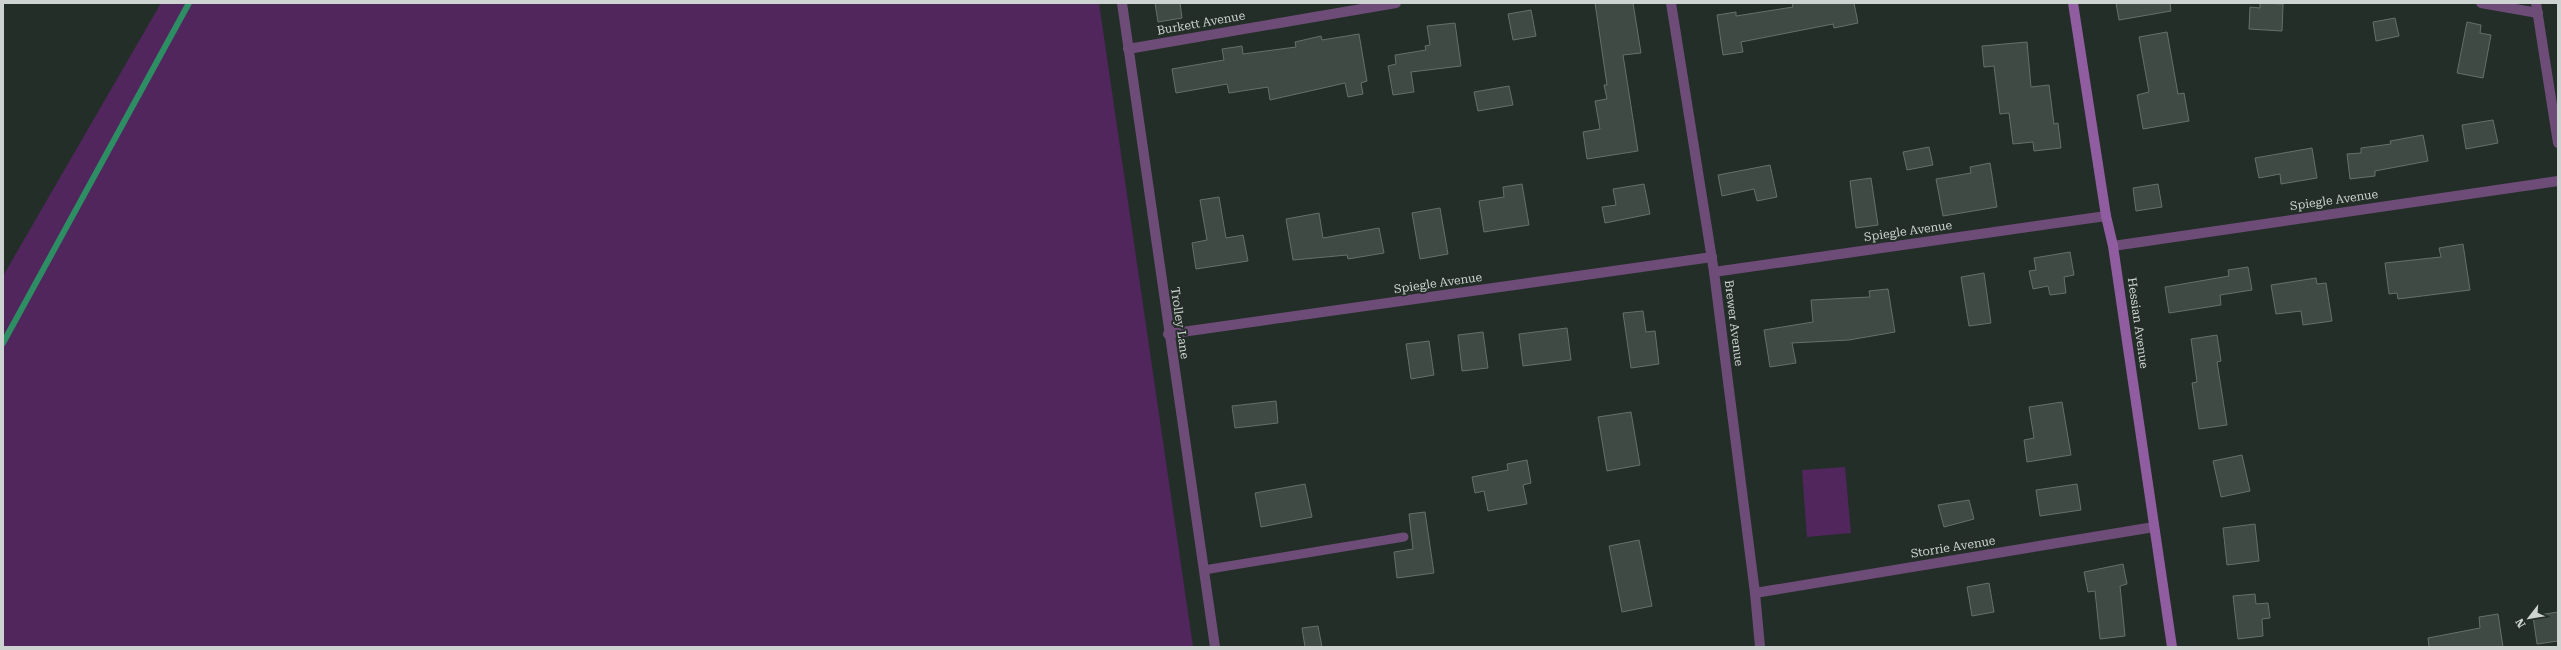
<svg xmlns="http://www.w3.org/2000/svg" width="2561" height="650" font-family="'Roboto Serif',serif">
	<rect width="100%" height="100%" fill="#242e28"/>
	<g fill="#50265d">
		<path d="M161,3H1099L1193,647H3V276Z"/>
		<path d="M1845,467L1851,533L1807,537L1802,470Z"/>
	</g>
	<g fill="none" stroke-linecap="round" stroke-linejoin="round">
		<path stroke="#2d8e63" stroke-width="6" d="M3,343L189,3"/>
	</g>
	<g fill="#404a44" stroke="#65706a">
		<path d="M1155,3H1180L1182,18L1158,22Z"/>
		<path d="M1595,3H1633L1641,53L1623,55L1638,151L1587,159L1583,132L1600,129L1595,101L1607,99L1604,85H1607Z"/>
		<path d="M1792,3H1854L1858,23L1834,28L1833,24L1741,42L1743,52L1723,55L1717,15L1736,12V16L1793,7Z"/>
		<path d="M2116,3H2170L2171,11L2119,20Z"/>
		<path d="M2260,3L2283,4L2282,31L2249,29L2250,7L2260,8Z"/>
		<path d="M1531,10L1536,36L1513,40L1508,14Z"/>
		<path d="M2395,18L2399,36L2376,41L2373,22Z"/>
		<path d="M2467,22L2481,25L2480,33L2491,35L2483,78L2457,73Z"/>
		<path d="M1455,23L1461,66L1411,72L1414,92L1393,95L1388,66L1396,64L1395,55L1426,50L1425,46L1430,45L1427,26Z"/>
		<path d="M2167,32L2178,94L2184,93L2189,121L2143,129L2137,95L2149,92L2139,37Z"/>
		<path d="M1359,34L1367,81L1361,83L1363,94L1348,97L1345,83L1270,100L1268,87L1229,93L1227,84L1176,93L1172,69L1224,60L1222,49L1242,46L1243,54L1296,47L1295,42L1321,36L1322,40Z"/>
		<path d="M2027,42L2031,87L2049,85L2054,124L2058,123L2061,148L2034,151L2033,142L2013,144L2009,113L2000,114L1994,66L1984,67L1982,46Z"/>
		<path d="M1509,86L1513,105L1478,111L1474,92Z"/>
		<path d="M2493,120L2498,143L2466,149L2462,125Z"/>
		<path d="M2423,135L2428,161L2375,171V176L2350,179L2347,154L2361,153V148L2391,144L2390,141Z"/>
		<path d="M1929,147L1933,165L1907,170L1903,152Z"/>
		<path d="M2312,148L2317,178L2281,184L2280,174L2259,178L2255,158Z"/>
		<path d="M1990,163L1997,207L1943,216L1936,179L1971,173L1970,167Z"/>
		<path d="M1770,165L1777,197L1757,201L1754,189L1722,196L1718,175Z"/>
		<path d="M1871,178L1878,225L1856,228L1850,181Z"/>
		<path d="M1522,184L1529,225L1484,232L1479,201L1504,197L1503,187Z"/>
		<path d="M1644,184L1650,214L1605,223L1602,207L1616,205L1613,189Z"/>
		<path d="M2158,184L2162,207L2136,211L2133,188Z"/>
		<path d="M1219,197L1226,238L1243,235L1248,261L1196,269L1192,243L1207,240L1200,200Z"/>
		<path d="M1440,208L1448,254L1420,259L1412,213Z"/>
		<path d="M1319,213L1323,238L1379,228L1384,253L1348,259L1347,255L1293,260L1286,219Z"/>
		<path d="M2463,244L2470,290L2398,299L2397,293L2389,294L2385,263L2441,257L2439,248Z"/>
		<path d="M2070,252L2074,275L2064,277L2066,293L2050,295L2048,286L2033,289L2029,271L2036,270L2034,258Z"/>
		<path d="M2248,267L2252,290L2220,295L2221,305L2169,313L2165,287L2229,276L2228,270Z"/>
		<path d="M1984,273L1991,323L1969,326L1961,277Z"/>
		<path d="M2316,278L2317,284L2326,283L2332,321L2303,325L2301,311L2276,314L2271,285Z"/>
		<path d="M1888,289L1895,332L1849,340L1792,343L1796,363L1770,367L1764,330L1813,322L1811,300L1870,297L1869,291Z"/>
		<path d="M1643,311L1646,332L1655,331L1659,364L1631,368L1623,313Z"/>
		<path d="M1567,328L1571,360L1523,366L1519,334Z"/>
		<path d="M1483,332L1488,368L1462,371L1458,335Z"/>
		<path d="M2217,335L2221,361L2217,362L2227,425L2199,429L2192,383L2197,382L2191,339Z"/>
		<path d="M1429,341L1434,375L1411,379L1406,344Z"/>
		<path d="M1276,401L1278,423L1235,428L1232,406Z"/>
		<path d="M2062,402L2071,455L2027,462L2024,440L2034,438L2029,407Z"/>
		<path d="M1631,412L1640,465L1607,471L1598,417Z"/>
		<path d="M2242,455L2250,491L2221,497L2213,461Z"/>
		<path d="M1527,460L1531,483L1523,485L1527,504L1488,511L1484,491L1475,493L1472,477L1508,470L1507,464Z"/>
		<path d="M1305,484L1312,517L1261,527L1255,493Z"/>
		<path d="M2077,484L2081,510L2040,516L2036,490Z"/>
		<path d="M1969,500L1974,519L1944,527L1938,505Z"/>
		<path d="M1425,512L1434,573L1397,578L1394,552L1413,549L1409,514Z"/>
		<path d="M2255,524L2259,561L2227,565L2223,528Z"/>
		<path d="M1639,540L1652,606L1622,612L1609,546Z"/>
		<path d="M2123,564L2127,584L2120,586L2125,636L2100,639L2095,591L2088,592L2084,572Z"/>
		<path d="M1989,583L1994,612L1972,616L1967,587Z"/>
		<path d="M2255,594L2256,604L2268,603L2270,618L2262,619L2263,636L2238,639L2233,596Z"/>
		<path d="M2558,612V641L2537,644L2533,616Z"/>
		<path d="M2498,614L2503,647H2429L2428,638L2480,628L2479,617Z"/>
		<path d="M1318,626L1322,647H1305L1302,628Z"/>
	</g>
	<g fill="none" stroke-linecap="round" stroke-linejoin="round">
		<path stroke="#6d4c77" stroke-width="9" d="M1204,570L1404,537"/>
		<g stroke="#6d4c77" stroke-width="10">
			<path d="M1122,3L1215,647"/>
			<path d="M1671,3L1714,272L1755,593L1760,647"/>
			<path d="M2481,3L2538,13"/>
			<path d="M2536,3L2558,143"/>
			<path d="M1128,49L1396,3"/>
			<path d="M2113,246L2558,181"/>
			<path d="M1714,272L2106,216"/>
			<path d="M1168,334L1712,257"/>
			<path d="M1755,593L2154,527"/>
		</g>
		<path stroke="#915da1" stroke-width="10" d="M2073,3L2106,216L2113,246L2172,647"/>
	</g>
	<g text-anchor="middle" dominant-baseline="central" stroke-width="4" stroke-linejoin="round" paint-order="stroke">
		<g font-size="12" fill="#cdd3d0" stroke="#242e28">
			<text transform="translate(1201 23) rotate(-10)">Burkett Avenue</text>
			<text transform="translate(2334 200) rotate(-8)">Spiegle Avenue</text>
			<text transform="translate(1908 231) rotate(-8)">Spiegle Avenue</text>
			<text transform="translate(1438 283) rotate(-8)">Spiegle Avenue</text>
			<text transform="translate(1180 323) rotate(82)">Trolley Lane</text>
			<text transform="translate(1734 323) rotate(83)">Brewer Avenue</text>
			<text transform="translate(2138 323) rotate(82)">Hessian Avenue</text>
			<text transform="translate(1953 547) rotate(-9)">Storrie Avenue</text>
		</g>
	</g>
	<rect width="2561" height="650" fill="none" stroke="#cdd3d0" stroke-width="8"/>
	<g transform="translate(2529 618) rotate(239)" stroke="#242e28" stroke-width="3" paint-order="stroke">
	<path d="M0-3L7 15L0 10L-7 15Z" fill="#cdd3d0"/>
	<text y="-6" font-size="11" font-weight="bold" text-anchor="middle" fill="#cdd3d0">N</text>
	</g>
</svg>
